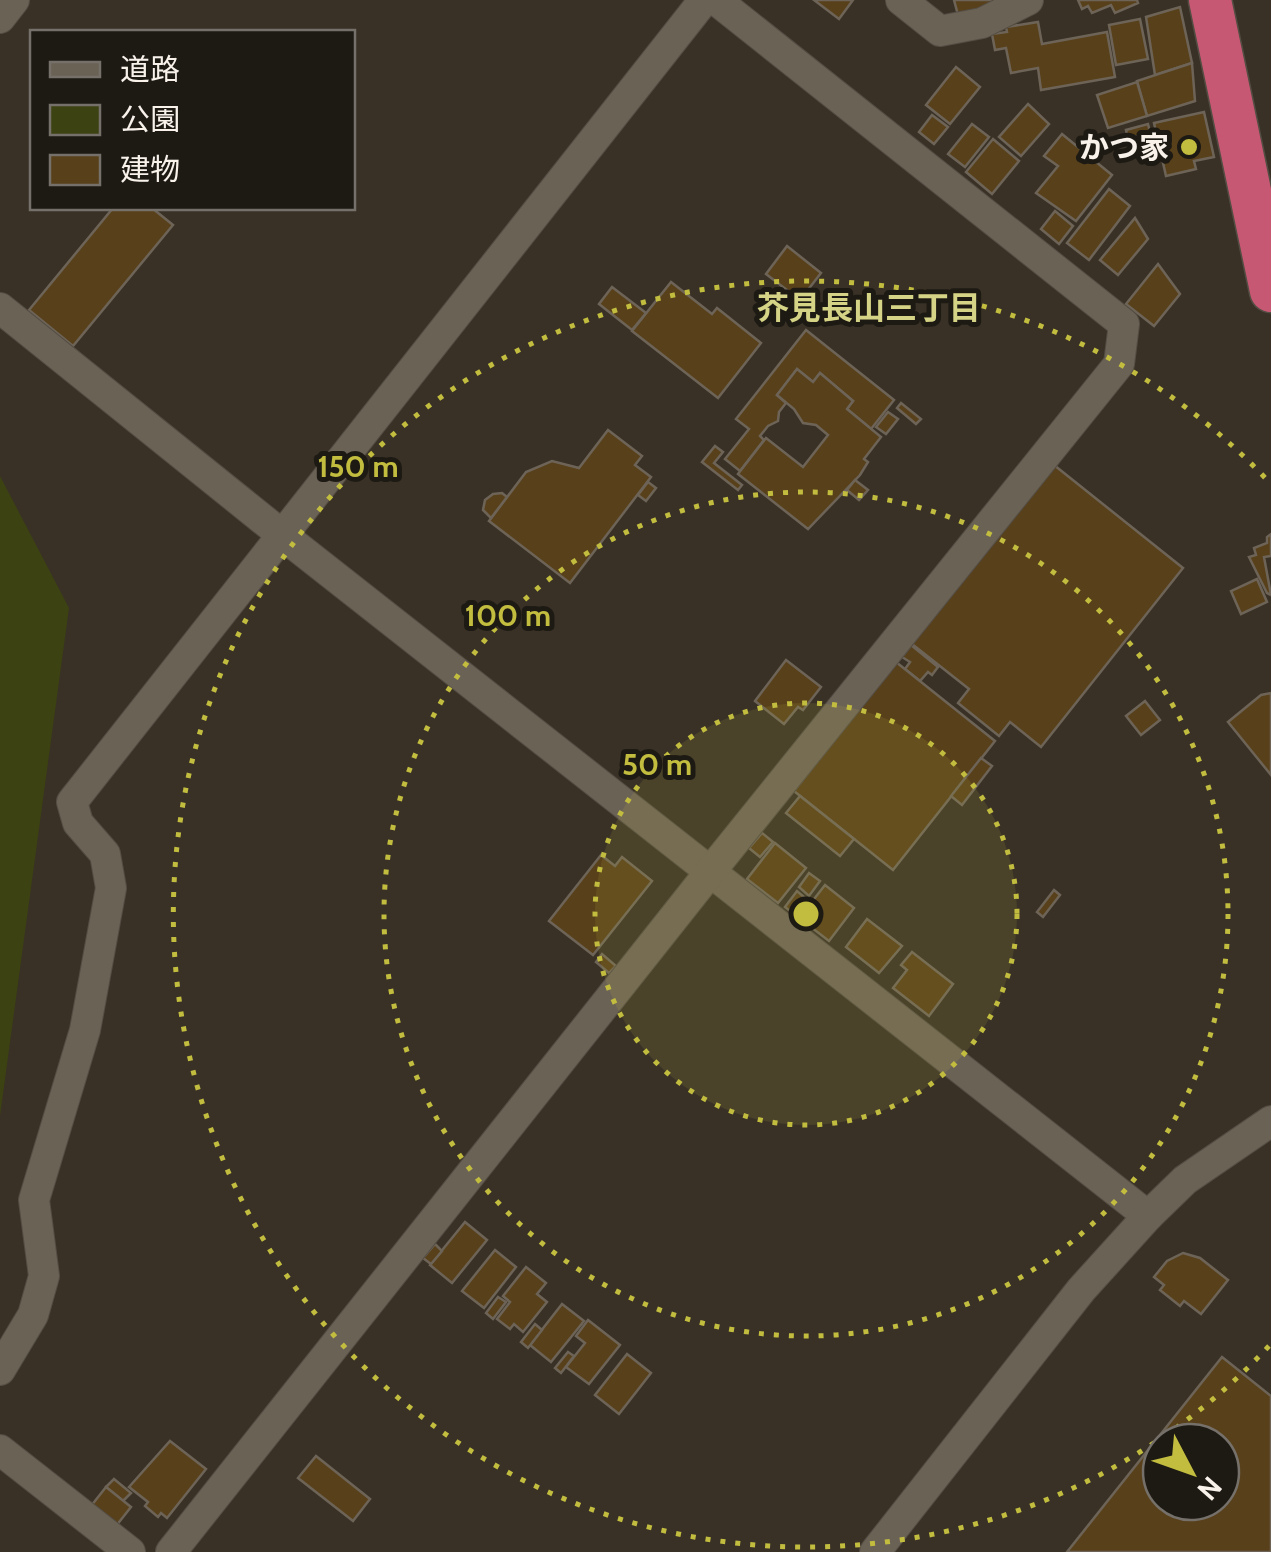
<svg xmlns="http://www.w3.org/2000/svg" width="1271" height="1552" font-family="Cabin,'Noto Sans JP',sans-serif">
	<rect width="100%" height="100%" fill="#393126"/>
	<path fill="#3c4212" d="M0,476L69,608L0,1116Z"/>
	<g fill="#58401a" stroke="#6d6457" stroke-width="2.5" fill-rule="evenodd">
		<path d="M814,0H853L839,19Z"/>
		<path d="M954,0H1008L958,15Z"/>
		<path d="M1078,0H1137L1138,3L1115,13L1111,5L1092,13L1088,6L1082,9Z"/>
		<path d="M1180,7L1192,63L1155,75L1146,17Z"/>
		<path d="M1140,19L1148,59L1116,65L1109,25Z"/>
		<path d="M1038,22L1042,44L1107,32L1115,77L1041,90L1038,68L1011,73L1006,48L995,50L992,34L1007,32L1006,27Z"/>
		<path d="M1192,63L1195,101L1147,116L1137,81Z"/>
		<path d="M956,67L980,87L950,124L926,105Z"/>
		<path d="M1137,82L1147,116L1108,128L1097,95Z"/>
		<path d="M1028,104L1049,124L1021,156L999,137Z"/>
		<path d="M1204,112L1214,157L1194,161L1196,169L1166,176L1154,123Z"/>
		<path d="M932,115L948,127L934,144L919,132Z"/>
		<path d="M972,124L989,137L965,167L948,154Z"/>
		<path d="M1148,124L1150,132L1128,139L1126,130Z"/>
		<path d="M1062,134L1112,175L1076,221L1036,193L1058,166L1044,156Z"/>
		<path d="M993,139L1019,161L992,194L966,172Z"/>
		<path d="M1109,189L1130,206L1089,260L1067,243Z"/>
		<path d="M113,208H152L173,225L73,346L29,310Z"/>
		<path d="M1055,211L1073,226L1059,244L1041,229Z"/>
		<path d="M1135,218L1148,239L1118,275L1100,260Z"/>
		<path d="M787,246L821,273L800,300L766,274Z"/>
		<path d="M1158,264L1180,294L1154,326L1126,304Z"/>
		<path d="M671,282L712,314L717,308L761,343L718,398L632,331Z"/>
		<path d="M612,287L646,313L632,330L599,304Z"/>
		<path d="M806,330L894,400L871,429L847,409L853,401L820,373L813,382L797,369L777,395L786,403L779,412L778,421L768,426L760,436L764,440L740,471L725,459L749,429L736,419Z"/>
		<path d="M797,369L813,382L820,373L853,401L847,409L881,437L864,459L868,462L860,475L808,529L738,474L766,438L803,467L828,435L816,425L803,423L794,409L777,395Z"/>
		<path d="M901,403L921,419L916,424L897,408Z"/>
		<path d="M888,412L898,419L886,434L876,427Z"/>
		<path d="M608,430L642,456L635,465L651,477L570,583L489,521L526,472L552,461L579,468Z"/>
		<path d="M715,446L723,452L714,463L742,485L738,490L702,462Z"/>
		<path d="M1054,465L1183,568L1041,747L1010,722L999,736L958,703L969,689L912,644Z"/>
		<path d="M855,480L868,490L859,500L847,490Z"/>
		<path d="M648,482L656,488L646,501L638,495Z"/>
		<path d="M502,493L507,497L491,518L483,510L485,500L493,494Z"/>
		<path d="M1271,534V556L1264,557L1271,595L1267,593L1249,557L1256,555L1254,548L1267,543V537Z"/>
		<path d="M1257,579L1267,602L1241,614L1231,591Z"/>
		<path d="M911,645L938,667L932,675L928,672L920,681L905,669L910,662L902,657Z"/>
		<path d="M786,660L821,687L803,710L798,707L784,724L755,701Z"/>
		<path d="M896,662L995,741L893,870L794,791Z"/>
		<path d="M1271,693V775L1228,722L1261,695Z"/>
		<path d="M1145,701L1160,720L1141,735L1126,716Z"/>
		<path d="M981,758L992,766L962,805L951,796Z"/>
		<path d="M800,796L854,839L840,856L786,813Z"/>
		<path d="M762,833L773,842L760,857L749,848Z"/>
		<path d="M775,843L806,868L778,903L747,879Z"/>
		<path d="M601,855L615,866L622,857L652,881L593,955L549,921Z"/>
		<path d="M809,873L820,881L809,896L799,887Z"/>
		<path d="M825,885L854,908L829,941L785,907L797,891L811,903Z"/>
		<path d="M1054,890L1060,895L1043,917L1037,912Z"/>
		<path d="M867,919L902,946L879,973L846,947Z"/>
		<path d="M912,952L953,984L929,1016L893,988L907,970L901,965Z"/>
		<path d="M602,954L616,966L609,973L596,962Z"/>
		<path d="M465,1222L487,1240L452,1283L430,1265Z"/>
		<path d="M435,1244L442,1251L431,1264L423,1258Z"/>
		<path d="M495,1250L516,1267L484,1308L462,1291Z"/>
		<path d="M1183,1253L1200,1258L1228,1280L1201,1314L1184,1301L1180,1306L1160,1290L1164,1285L1154,1277L1167,1261Z"/>
		<path d="M526,1267L546,1283L537,1294L547,1302L523,1332L514,1324L510,1329L497,1319L510,1302L503,1296Z"/>
		<path d="M498,1297L506,1302L493,1319L486,1313Z"/>
		<path d="M562,1304L584,1321L551,1362L530,1345Z"/>
		<path d="M588,1320L620,1345L589,1384L566,1367L585,1343L576,1336Z"/>
		<path d="M535,1324L542,1330L528,1348L521,1342Z"/>
		<path d="M568,1352L574,1356L561,1373L555,1368Z"/>
		<path d="M627,1354L651,1373L619,1414L595,1395Z"/>
		<path d="M1222,1357L1271,1396V1552H1067ZM1161,1442H1221V1502H1161Z"/>
		<path d="M170,1441L206,1469L167,1518L161,1513L158,1517L145,1506L148,1502L129,1487Z"/>
		<path d="M316,1456L370,1499L353,1521L298,1478Z"/>
		<path d="M114,1479L131,1493L123,1501L106,1487Z"/>
		<path d="M106,1487L131,1507L116,1526L91,1506Z"/>
	</g>
	<g fill="none" stroke-linecap="round" stroke-linejoin="round">
		<g stroke="#544d43" stroke-width="32">
			<g id="minor">
				<path d="M901,0L940,31L982,23L1028,0"/>
				<path d="M0,18L14,0"/>
				<path d="M0,308L281,534L1148,1216"/>
				<path d="M0,1370L33,1315L44,1276L34,1200L85,1030L111,888L105,854L78,823L72,802L704,0"/>
				<path d="M0,1450L130,1552"/>
				<path d="M171,1552L710,872L1119,364L1124,324L716,0"/>
				<path d="M875,1552L1081,1290L1148,1216L1185,1180L1271,1121"/>
			</g>
		</g>
		<g stroke="#544d43" stroke-width="45">
			<path id="highway" d="M1210,0L1271,291"/>
		</g>
		<use href="#minor" stroke="#6b6256" stroke-width="30"/>
		<use href="#highway" stroke="#c75873" stroke-width="42"/>
	</g>
	<circle cx="806" cy="914" r="211" fill="#c2bd3f" fill-opacity=".12"/>
	<g fill="none" stroke="#c2bd3f" stroke-width="5" stroke-dasharray="5 10">
		<circle cx="806" cy="914" r="211"/>
		<circle cx="806" cy="914" r="422"/>
		<path d="M1269 1346A633 633 0 1 1 1269 482"/>
	</g>
	<circle fill="#c2bd3f" stroke="#1d1a14" stroke-width="4" cx="1189" cy="147" r="10"/>
	<g text-anchor="middle" dominant-baseline="central" stroke-width="10" stroke-linejoin="round" paint-order="stroke">
		<g font-size="30" font-weight="bold" fill="#f8f2eb" stroke="#1d1a14" text-anchor="end">
			<text x="1169" y="147">かつ家</text>
		</g>
		<g font-size="32" font-weight="bold" fill="#d5d385" stroke="#1d1a14">
			<text x="869" y="307">芥見長山三丁目</text>
		</g>
	</g>
	<circle cx="806" cy="914" r="15" fill="#c2bd3f" stroke="#1d1a14" stroke-width="5"/>
	<g font-size="30" text-anchor="middle" font-weight="bold" fill="#c2bd3f" stroke="#1d1a14" stroke-width="10" stroke-linejoin="round" paint-order="stroke">
		<text x="358" y="477">150 m</text>
		<text x="508" y="626">100 m</text>
		<text x="657" y="775">50 m</text>
	</g>
	<rect x="30" y="30" width="325" height="180" fill="#1d1a14" stroke="#75706a" stroke-width="2.5"/>
	<rect x="50" y="62" width="50" height="15" fill="#6b6256" stroke="#75706a" stroke-width="2.5"/>
	<text x="120" y="80" font-size="30" fill="#f8f2eb">道路</text>
	<rect x="50" y="105" width="50" height="30" fill="#3c4212" stroke="#75706a" stroke-width="2.5"/>
	<text x="120" y="130" font-size="30" fill="#f8f2eb">公園</text>
	<rect x="50" y="155" width="50" height="30" fill="#58401a" stroke="#75706a" stroke-width="2.5"/>
	<text x="120" y="180" font-size="30" fill="#f8f2eb">建物</text>
	<g transform="translate(1191 1472) rotate(131)"><circle r="48" fill="#1d1a14" stroke="#75706a" stroke-width="2.5"/>
	<path d="M0-8L18 38L0 25L-18 38Z" fill="#c2bd3f"/>
	<text y="-15" font-size="28" font-weight="bold" text-anchor="middle" fill="#f8f2eb">N</text>
	</g>
</svg>
